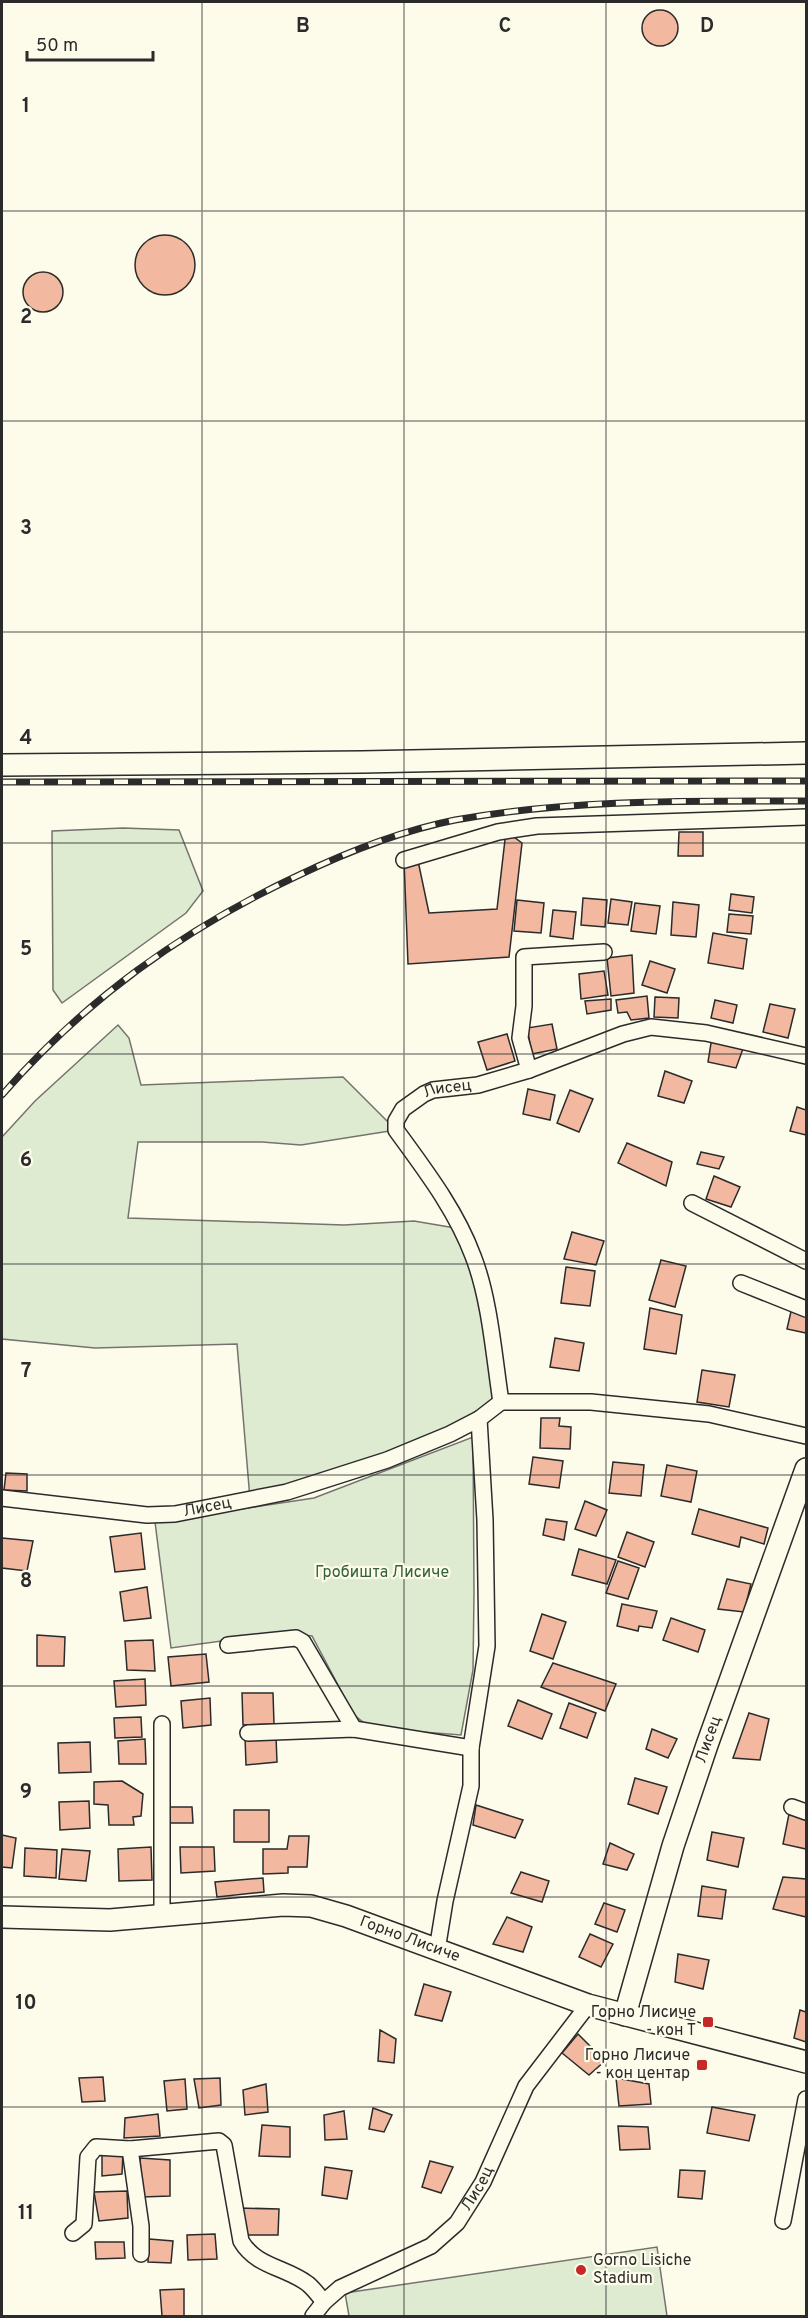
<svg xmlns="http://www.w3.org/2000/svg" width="808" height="2318" font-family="Overpass,sans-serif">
	<rect width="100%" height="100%" fill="#fdfbea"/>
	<g fill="#deebd1" stroke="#74746e" stroke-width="1.5">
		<path d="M123,828L179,830L203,891L186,913L62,1003L53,990L52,831Z"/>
		<path d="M118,1025L129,1038L141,1085L343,1077L396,1130L301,1145L262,1142H138L128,1218L344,1225L414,1221L461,1229L468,1242L501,1402L387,1460L250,1499L237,1344L95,1348L2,1339V1137L35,1101Z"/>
		<path d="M473,1437L474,1593L473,1670L461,1735L371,1728L354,1715L312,1636L279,1633L171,1648L155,1522L314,1498Z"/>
		<path d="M657,2247L667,2316H349L345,2293Z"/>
	</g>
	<g fill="#f2b8a0" stroke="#2b2b2b" stroke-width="1.5">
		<circle cx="660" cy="28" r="18"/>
		<circle cx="165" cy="265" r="30"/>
		<circle cx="43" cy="292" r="20"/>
		<path d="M506,831L522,843L509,957L408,964L404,860L417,856L429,913L497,909Z"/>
		<path d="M679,832H703V856H678Z"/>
		<path d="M731,894L754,897L752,913L729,910Z"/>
		<path d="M583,898L607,900L605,927L581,925Z"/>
		<path d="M611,899L632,902L628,925L608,923Z"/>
		<path d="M517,900L544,903L541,933L514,931Z"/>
		<path d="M673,902L699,905L696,937L671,935Z"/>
		<path d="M635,903L660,906L656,934L631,931Z"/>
		<path d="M553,910L576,912L573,939L550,936Z"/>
		<path d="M729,914L753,916L751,934L727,932Z"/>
		<path d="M713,933L747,939L743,969L708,963Z"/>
		<path d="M632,955L634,993L611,996L607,958Z"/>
		<path d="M650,961L675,969L667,993L642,985Z"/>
		<path d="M604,971L608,995L581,999L579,974Z"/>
		<path d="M647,996L649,1018L631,1020L627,1012L618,1013L616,1000Z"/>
		<path d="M655,997L679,998L678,1018L654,1017Z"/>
		<path d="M611,999V1010L587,1014L585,1001Z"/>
		<path d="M715,1000L737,1005L733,1023L711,1018Z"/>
		<path d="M770,1004L795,1009L788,1038L763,1032Z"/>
		<path d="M552,1024L557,1049L532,1054L527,1028Z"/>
		<path d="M507,1034L515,1061L487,1070L478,1042Z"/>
		<path d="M712,1037L744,1046L736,1068L708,1062Z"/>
		<path d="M665,1071L692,1081L684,1103L658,1096Z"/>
		<path d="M528,1089L555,1095L550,1120L523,1114Z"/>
		<path d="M570,1090L593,1099L579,1132L557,1123Z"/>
		<path d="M797,1107L806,1110V1135L790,1131Z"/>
		<path d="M627,1143L672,1162L666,1186L618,1163Z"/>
		<path d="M701,1152L724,1157L719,1169L697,1164Z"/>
		<path d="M714,1176L740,1187L731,1207L706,1199Z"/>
		<path d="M572,1232L604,1241L596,1265L564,1259Z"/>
		<path d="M661,1260L686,1266L675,1307L649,1300Z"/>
		<path d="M566,1267L595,1271L590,1306L561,1303Z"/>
		<path d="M792,1307L806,1313V1333L787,1329Z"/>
		<path d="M650,1308L682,1315L676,1354L644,1349Z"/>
		<path d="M555,1338L584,1343L579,1371L550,1367Z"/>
		<path d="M702,1370L735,1375L729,1407L697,1402Z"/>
		<path d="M541,1418H560L559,1426L571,1427L570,1449L540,1448Z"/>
		<path d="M533,1457L563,1461L559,1488L529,1484Z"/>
		<path d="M613,1462L644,1465L641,1496L609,1493Z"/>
		<path d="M667,1465L697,1471L691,1502L661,1496Z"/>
		<path d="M6,1473L27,1474V1491L4,1490Z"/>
		<path d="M585,1501L607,1510L596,1536L575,1529Z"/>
		<path d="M699,1509L768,1528L764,1544L741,1537L739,1547L692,1534Z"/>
		<path d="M546,1519L567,1522L564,1540L543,1535Z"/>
		<path d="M627,1532L654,1542L645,1567L618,1557Z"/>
		<path d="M141,1533L145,1569L115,1572L110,1537Z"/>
		<path d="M2,1538L33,1541L27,1571L2,1568Z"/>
		<path d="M579,1549L616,1560L607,1584L572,1575Z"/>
		<path d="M618,1561L639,1568L628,1599L606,1593Z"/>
		<path d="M727,1579L751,1584L744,1612L718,1609Z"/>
		<path d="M147,1587L151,1618L124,1621L120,1592Z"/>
		<path d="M622,1604L657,1611L652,1628L639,1626L638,1631L617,1626Z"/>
		<path d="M542,1614L566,1622L553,1659L530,1651Z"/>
		<path d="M671,1618L705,1630L698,1652L663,1640Z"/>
		<path d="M37,1635L65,1637L64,1666H37Z"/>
		<path d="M153,1640L155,1671L127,1670L125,1641Z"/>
		<path d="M206,1654L209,1682L171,1686L168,1657Z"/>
		<path d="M553,1663L616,1684L605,1711L541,1687Z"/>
		<path d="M145,1679L146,1705L116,1707L114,1681Z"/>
		<path d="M242,1693H273L274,1724L243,1725Z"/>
		<path d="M210,1698L211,1725L183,1728L181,1701Z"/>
		<path d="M518,1700L552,1714L542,1739L508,1726Z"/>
		<path d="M569,1703L596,1713L587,1738L560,1728Z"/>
		<path d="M749,1713L769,1719L760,1760L733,1758Z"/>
		<path d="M141,1717L142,1737L115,1738L114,1718Z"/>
		<path d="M652,1729L677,1739L668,1758L646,1749Z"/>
		<path d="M276,1736L277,1762L246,1765L245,1737Z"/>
		<path d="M145,1739L146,1764H119L118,1741Z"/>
		<path d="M90,1742L91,1772L59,1773L58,1743Z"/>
		<path d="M635,1778L667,1787L658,1814L628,1804Z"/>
		<path d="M122,1781L143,1794L141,1816L133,1817L134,1825H109L108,1805L94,1804V1782Z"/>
		<path d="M89,1801L90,1828L60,1830L59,1802Z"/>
		<path d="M476,1805L523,1820L515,1838L473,1825Z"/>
		<path d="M167,1807H192L193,1823H168Z"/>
		<rect x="234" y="1810" width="35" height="32"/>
		<path d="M789,1814L806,1820V1849L783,1844Z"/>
		<path d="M712,1832L744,1838L738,1867L707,1860Z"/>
		<path d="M2,1835L16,1838L12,1868L2,1867Z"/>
		<path d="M289,1836H309L307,1867H288V1873L263,1874V1849H287Z"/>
		<path d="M610,1843L634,1854L627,1870L603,1864Z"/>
		<path d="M151,1847L152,1880L119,1881L118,1849Z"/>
		<path d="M180,1847H214L215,1871L181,1873Z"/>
		<path d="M25,1848L57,1850L56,1878L24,1876Z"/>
		<path d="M62,1849L90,1851L86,1881L59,1879Z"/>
		<path d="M521,1872L549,1881L542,1902L511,1893Z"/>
		<path d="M783,1877L806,1879V1917L773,1909Z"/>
		<path d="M263,1878L264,1892L217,1897L215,1882Z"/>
		<path d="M702,1886L726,1890L722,1919L698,1916Z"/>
		<path d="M604,1903L625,1910L617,1932L595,1924Z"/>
		<path d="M507,1917L532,1927L523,1952L493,1944Z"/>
		<path d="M590,1934L613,1944L601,1967L579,1957Z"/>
		<path d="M678,1954L709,1960L703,1989L675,1982Z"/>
		<path d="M424,1984L451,1992L442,2021L415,2015Z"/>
		<path d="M800,2010L806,2012V2042L794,2038Z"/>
		<path d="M380,2030L396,2039L394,2063L378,2061Z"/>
		<path d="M578,2034L605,2061L589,2075L562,2053Z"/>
		<path d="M103,2077L105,2101L82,2102L79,2078Z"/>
		<path d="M220,2078L221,2105L199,2108L194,2079Z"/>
		<path d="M616,2078L649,2084L651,2104L619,2106Z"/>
		<path d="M185,2079L187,2109L167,2111L164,2081Z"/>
		<path d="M266,2084L268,2112L245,2115L243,2090Z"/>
		<path d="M712,2107L755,2115L749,2141L707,2133Z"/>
		<path d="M373,2108L392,2115L384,2132L369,2129Z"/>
		<path d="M344,2111L347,2139L325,2140L324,2115Z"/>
		<path d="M158,2114L160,2136L124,2138L125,2118Z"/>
		<path d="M262,2125L290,2127V2157L259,2156Z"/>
		<path d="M618,2126L648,2127L650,2149L620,2150Z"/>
		<path d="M123,2153L122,2174L102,2176V2154Z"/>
		<path d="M140,2158L170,2160V2196L142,2197Z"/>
		<path d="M430,2161L453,2167L441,2193L422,2187Z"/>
		<path d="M325,2167L352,2171L347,2199L322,2195Z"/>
		<path d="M680,2170L705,2171L702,2199L678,2197Z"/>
		<path d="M127,2191L128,2218L99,2221L94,2192Z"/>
		<path d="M239,2208L279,2209L278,2235H245Z"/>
		<path d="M215,2234L217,2259L188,2260L187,2235Z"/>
		<path d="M149,2239L173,2241L171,2263L148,2262Z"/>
		<path d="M95,2242H124L125,2258L96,2259Z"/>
		<path d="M184,2289V2316H162L160,2290Z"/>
	</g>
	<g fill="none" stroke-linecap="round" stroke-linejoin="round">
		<g stroke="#2b2b2b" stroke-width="18">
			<g id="street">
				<path d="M404,860L498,832L537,826L806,817"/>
				<path d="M529,1070L520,1038L524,1006V957L604,952"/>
				<path d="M692,1203L806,1261"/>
				<path d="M741,1283L806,1309"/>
				<path id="s1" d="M501,1402C494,1357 490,1299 473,1256C456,1210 425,1170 396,1130V1121L403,1109L424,1094L433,1090L478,1085L529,1070L623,1034L651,1027L706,1033L806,1056"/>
				<path id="s2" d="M2,1498L147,1515L175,1514L287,1492L387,1460L450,1434L479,1419L501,1402H591L709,1414L806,1436"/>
				<path d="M228,1645L296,1638L303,1642L354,1729"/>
				<path d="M248,1733L354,1729L471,1748"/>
				<path d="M792,1807L806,1812"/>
				<path d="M162,1917V1724"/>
				<path d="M437,1950L445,1901L471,1786V1748L487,1646L485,1520L479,1419"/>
				<path d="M130,2149L141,2226V2254"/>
				<path d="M783,2221L806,2099"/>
				<path d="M73,2233L84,2224L88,2157L96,2147L130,2149L219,2141L224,2145L241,2241C256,2267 286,2267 308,2284C314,2289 319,2296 324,2302"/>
				<path id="s3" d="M313,2316L324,2302L340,2288L431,2246L457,2223L483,2182L526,2086L588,2005"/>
			</g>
		</g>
		<g stroke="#2b2b2b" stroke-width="24">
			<g id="secondary">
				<path d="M2,765L362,762L806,753"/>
				<path id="s4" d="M2,1917L110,1920L283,1905L311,1906L346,1916L588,2005L806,2062"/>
				<path id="s5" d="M625,2015L673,1846L707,1745L806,1469"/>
			</g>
		</g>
		<use href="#street" stroke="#fdfbea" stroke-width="15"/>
		<use href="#secondary" stroke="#fdfbea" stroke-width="21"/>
		<g stroke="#2b2b2b" stroke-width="7">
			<g id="rail">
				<path d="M2,782L806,781"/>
				<path d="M2,1095C85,1000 182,930 297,876C347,852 400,831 455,820C571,799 689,801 806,801"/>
			</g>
		</g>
		<use href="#rail" stroke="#fdfbea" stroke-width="4.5" stroke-dasharray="14" stroke-linecap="butt"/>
	</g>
	<path fill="none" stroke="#2b2b2b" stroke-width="1.5" stroke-opacity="0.55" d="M202,2V2316M404,2V2316M606,2V2316M2,211H806M2,421H806M2,632H806M2,843H806M2,1054H806M2,1264H806M2,1475H806M2,1686H806M2,1897H806M2,2107H806"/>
	<g fill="#c62828" stroke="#fdfbea" stroke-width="2">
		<rect x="702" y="2016" width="12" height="12" rx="3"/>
		<rect x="696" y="2059" width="12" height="12" rx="3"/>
		<circle cx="581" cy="2270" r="6"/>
	</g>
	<g text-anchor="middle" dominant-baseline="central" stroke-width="4.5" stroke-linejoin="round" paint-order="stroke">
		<g font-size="16" fill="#2b2b2b" stroke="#fdfbea">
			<text stroke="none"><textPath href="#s1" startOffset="370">Лисец</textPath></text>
			<text stroke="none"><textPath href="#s2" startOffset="207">Лисец</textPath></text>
			<text stroke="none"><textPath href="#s5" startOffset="288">Лисец</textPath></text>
			<text stroke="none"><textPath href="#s4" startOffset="414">Горно Лисиче</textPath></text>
			<text stroke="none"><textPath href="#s3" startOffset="214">Лисец</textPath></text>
		</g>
		<g font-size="16" fill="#34623c" stroke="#fdfbea">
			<text x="382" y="1573">Гробишта Лисиче</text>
		</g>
		<g font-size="16" fill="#2b2b2b" stroke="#fdfbea" text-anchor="end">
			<text x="696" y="2013">Горно Лисиче<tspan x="696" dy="18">- кон Т</tspan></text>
			<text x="690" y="2056">Горно Лисиче<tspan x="690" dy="18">- кон центар</tspan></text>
			<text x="593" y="2261" text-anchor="start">Gorno Lisiche<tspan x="593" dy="18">Stadium</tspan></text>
		</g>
	</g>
	<g font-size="20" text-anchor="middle" font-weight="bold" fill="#2b2b2b" stroke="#fdfbea" stroke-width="4.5" stroke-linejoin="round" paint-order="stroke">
		<text x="303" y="32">B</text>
		<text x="505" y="32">C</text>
		<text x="707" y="32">D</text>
		<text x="26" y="112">1</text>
		<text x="26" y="323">2</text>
		<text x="26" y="534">3</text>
		<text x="26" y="744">4</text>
		<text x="26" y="955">5</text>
		<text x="26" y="1166">6</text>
		<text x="26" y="1377">7</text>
		<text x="26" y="1587">8</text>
		<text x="26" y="1798">9</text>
		<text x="26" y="2009">10</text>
		<text x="26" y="2219">11</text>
	</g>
	<rect width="808" height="2318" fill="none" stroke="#2b2b2b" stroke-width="6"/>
	<path d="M27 51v9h126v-9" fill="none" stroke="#2b2b2b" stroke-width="3"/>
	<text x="36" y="51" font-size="18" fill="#2b2b2b" stroke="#fdfbea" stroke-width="4.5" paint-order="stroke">50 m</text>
</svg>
